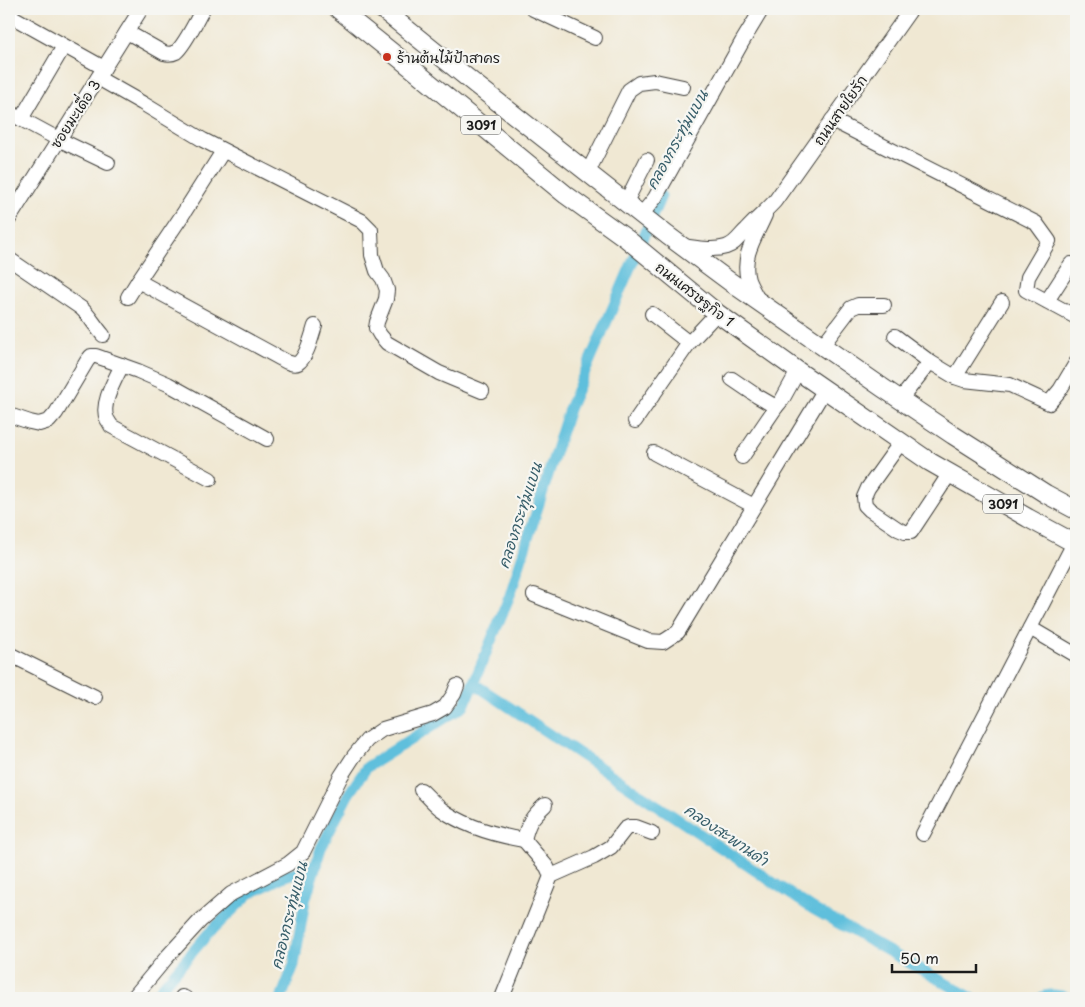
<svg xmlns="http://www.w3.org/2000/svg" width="1085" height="1007" font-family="'Playpen Sans','Playpen Sans Thai',sans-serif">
	<rect width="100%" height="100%" fill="#f6f6f2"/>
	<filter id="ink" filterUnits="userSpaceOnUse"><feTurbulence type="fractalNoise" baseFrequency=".02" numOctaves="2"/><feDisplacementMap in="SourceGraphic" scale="10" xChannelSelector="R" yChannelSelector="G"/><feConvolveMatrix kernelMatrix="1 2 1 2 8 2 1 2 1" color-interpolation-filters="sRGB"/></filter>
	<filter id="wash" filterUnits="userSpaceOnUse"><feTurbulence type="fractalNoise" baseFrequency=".0096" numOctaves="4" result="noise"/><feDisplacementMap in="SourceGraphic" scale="20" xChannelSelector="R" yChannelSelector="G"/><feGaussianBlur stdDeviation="1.12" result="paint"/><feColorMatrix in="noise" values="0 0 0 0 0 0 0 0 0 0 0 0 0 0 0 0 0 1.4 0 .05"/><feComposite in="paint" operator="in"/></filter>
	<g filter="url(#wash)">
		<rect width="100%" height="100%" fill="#f0e8d3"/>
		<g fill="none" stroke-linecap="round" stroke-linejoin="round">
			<g stroke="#5ebfdc" stroke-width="11">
				<path d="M473,683L813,909L972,998"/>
				<path d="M153,998L207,935L249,894L282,877L316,865"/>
				<path d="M281,998L294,965L305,901L321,848L348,795L367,767L464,706L510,595L569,409L661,196"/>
				<path d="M1041,998C1048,993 1060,995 1068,998"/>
			</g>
		</g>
	</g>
	<g filter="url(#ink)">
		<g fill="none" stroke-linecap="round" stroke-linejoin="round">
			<g stroke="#3c3b37" stroke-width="16">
				<g id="minor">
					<path d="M533,9L595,38"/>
					<path d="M9,15L104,68"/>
					<path d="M127,32L164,53C168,54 172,54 176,52C185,45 197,19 203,9"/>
					<path d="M98,78L142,103L203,140L362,221L371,230L372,255L377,271L383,279L387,290L386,299L377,322L376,328L380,335L387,343L439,373L482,391"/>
					<path d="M9,113L21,119L64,46"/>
					<path d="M21,119L58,139L108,163"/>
					<path d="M832,120L1036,223L1049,241L1028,277L1026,290L1076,317"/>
					<path d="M223,151L183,214L138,281L287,362C291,363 294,365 298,363C307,357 312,335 315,326"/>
					<path d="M588,172L629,90L639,83L655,81L683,87"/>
					<path d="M626,202L647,160"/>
					<path d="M642,214L655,198L742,42L762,9"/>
					<path d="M9,219L141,9"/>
					<path d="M683,246C698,248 713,251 726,247C736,244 740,235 747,229C756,219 766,211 775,201L911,9"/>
					<path d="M9,259L81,308C90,316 95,326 103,335"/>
					<path d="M128,297L138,281"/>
					<path d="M1047,301L1071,264"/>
					<path d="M759,302C756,295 751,288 748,280C741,256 756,236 765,215"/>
					<path d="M652,314L689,343"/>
					<path d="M895,336L930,362"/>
					<path d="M822,346L851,308L858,305H884"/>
					<path d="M122,365C116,378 100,404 107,419C108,421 110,423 111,426L210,479"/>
					<path d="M955,377L1002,302"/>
					<path d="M732,379L757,396L776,407L782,400L798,371"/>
					<path d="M900,400L930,362L955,377L964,380L1010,385L1049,403L1060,390L1076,363"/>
					<path d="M9,415L30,422L39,424L49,421L56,413L87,361L91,356H96L138,371L168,384L267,439"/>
					<path d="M635,421L689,343L717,313"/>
					<path d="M901,442L868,488L864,497L865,505L870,510L898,529L905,532H911L950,473"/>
					<path d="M654,453L754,506"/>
					<path d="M742,457L776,407"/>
					<path d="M534,595L648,641L663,642L678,632L825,389"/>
					<path d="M1030,628L1076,655"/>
					<path d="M9,654L95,697"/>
					<path d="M421,790C428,796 434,804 441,809C465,827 495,835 524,840"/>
					<path d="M545,805C532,817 528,822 524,840L547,867L551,876"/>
					<path d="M923,834L1074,543"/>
					<path d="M182,997L185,998"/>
					<path d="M133,998L167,957L200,921L231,894L288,864L303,852L341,776L354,756L367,740L383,729L433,714L445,707L454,694L457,686"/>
					<path d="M502,998L551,876L594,857L611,847L625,829L629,827H636L652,833"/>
				</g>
			</g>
			<g stroke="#3c3b37" stroke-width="20">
				<g id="major">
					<path d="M338,9L414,70L566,195L627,239L717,313L798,371L930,462L1028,518L1076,544"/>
					<path d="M382,9L475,84L667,235L729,281L883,388L953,435L1046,494L1076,510"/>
				</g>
			</g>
			<use href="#minor" stroke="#fff" stroke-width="14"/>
			<use href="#major" stroke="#fff" stroke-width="18"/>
		</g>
	</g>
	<circle fill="#c8321e" stroke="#f6f6f2" stroke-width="2" cx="387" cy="57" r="5"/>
	<g text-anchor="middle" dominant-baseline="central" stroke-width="4.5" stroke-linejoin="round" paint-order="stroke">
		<g fill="#f6f6f2" stroke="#5d5d5c" stroke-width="1">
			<rect x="461" y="115.5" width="40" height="19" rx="4"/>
			<rect x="983" y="494.5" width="40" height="19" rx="4"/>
		</g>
		<g font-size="12" font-weight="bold" fill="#1c1c1c">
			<text x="481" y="125">3091</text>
			<text x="1003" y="504">3091</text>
		</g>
		<g font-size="14" fill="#1c1c1c" stroke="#f6f6f2" text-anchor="start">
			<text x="397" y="57">ร้านต้นไม้ป้าสาคร</text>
		</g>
		<g font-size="14" fill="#1c1c1c" stroke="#f6f6f2">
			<text transform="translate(840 110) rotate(-55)">ถนนสายใยรัก</text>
			<text transform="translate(75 114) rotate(-57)">ซอยมะเดื่อ 3</text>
			<text transform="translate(695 294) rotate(38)">ถนนเศรษฐกิจ 1</text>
		</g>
		<g font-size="15" font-style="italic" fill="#365d69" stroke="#f6f6f2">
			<text transform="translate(676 139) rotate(-61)">คลองกระทุ่มแบน</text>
			<text transform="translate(519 515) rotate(-72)">คลองกระทุ่มแบน</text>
			<text transform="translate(727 834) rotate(34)">คลองสะพานดำ</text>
			<text transform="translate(288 915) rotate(-76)">คลองกระทุ่มแบน</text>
		</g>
	</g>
	<rect width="1085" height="1007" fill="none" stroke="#f6f6f2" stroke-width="30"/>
	<path d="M892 964v8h84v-8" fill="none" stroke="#1c1c1c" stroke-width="2.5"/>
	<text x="900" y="964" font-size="15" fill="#1c1c1c" stroke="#f6f6f2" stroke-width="4" paint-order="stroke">50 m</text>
</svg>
